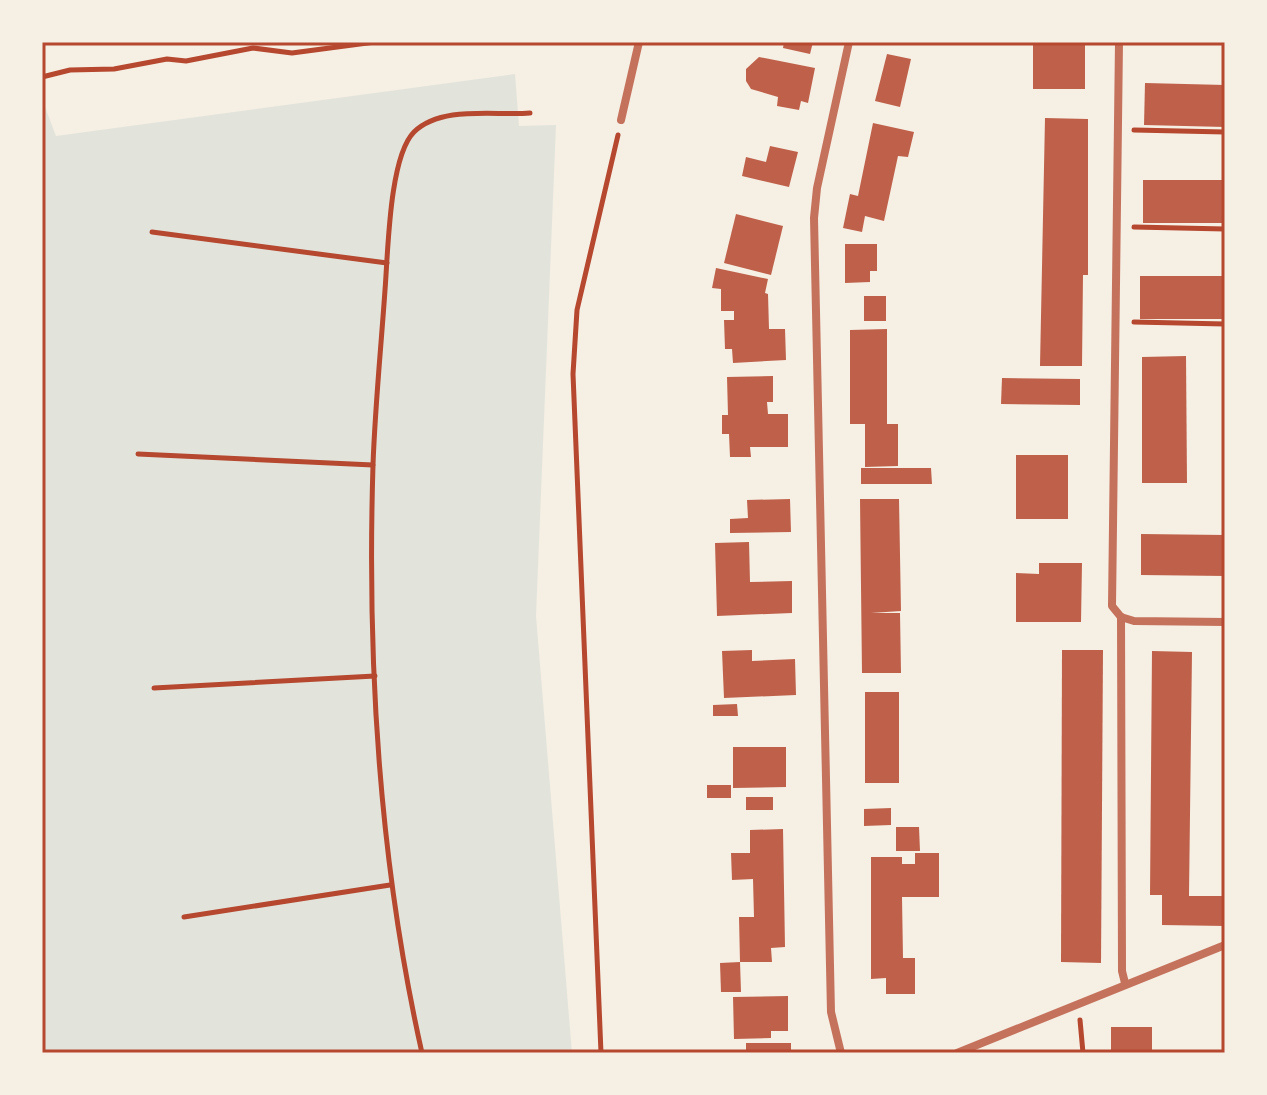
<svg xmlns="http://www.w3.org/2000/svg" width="1267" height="1095" font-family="'DM Sans',sans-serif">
	<rect width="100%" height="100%" fill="#f6efe4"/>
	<path fill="#e2e4dc" d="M515,74L519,126L556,125L536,616L572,1053H42V99L56,136Z"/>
	<g fill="#bf614a">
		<path d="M784,42H813L810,54L783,48Z"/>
		<rect x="1033" y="44" width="52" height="45"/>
		<path d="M887,54L911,59L900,107L875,101Z"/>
		<path d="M759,57L815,68L808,103L801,101L799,110L777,106L778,97L751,89L746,81V69Z"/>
		<path d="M1145,83L1225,85V127L1144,125Z"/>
		<path d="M1045,118L1088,119V275H1083L1082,366H1040Z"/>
		<path d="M873,123L914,132L908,157L898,156L884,221L865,216L862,232L843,228L850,194L858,196Z"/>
		<path d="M770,146L798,152L789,187L742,176L746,157L766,162Z"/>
		<rect x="1143" y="180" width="82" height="43"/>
		<path d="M736,214L783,226L771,275L724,263Z"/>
		<path d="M845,244H877V271H870V282L845,283Z"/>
		<path d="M716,268L768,279L765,293L768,294L769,329H785L786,360L733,363L732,349H725L724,320H734V311H721V289L712,288Z"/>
		<rect x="1140" y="276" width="85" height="43"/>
		<rect x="864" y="296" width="22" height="25"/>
		<path d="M887,329V424H898V466L865,467V424H850V330Z"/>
		<path d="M1186,356L1187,483H1142V357Z"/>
		<path d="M773,376V402H767L768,414H788V447H750L751,457H730L729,434H722V415H728L727,377Z"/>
		<path d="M1002,378L1080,379V405L1001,404Z"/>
		<rect x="1016" y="455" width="52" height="64"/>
		<path d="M861,468H931L932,484H861Z"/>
		<path d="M790,499L791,532L730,533V519L748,518L747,500Z"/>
		<path d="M860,499H899L901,611L871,613H900L901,673H862Z"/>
		<path d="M1141,534L1225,535V576L1141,575Z"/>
		<path d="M749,542L750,582L792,581V613L717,616L715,543Z"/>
		<path d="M1039,563H1082L1081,622H1016V573L1039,574Z"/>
		<path d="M752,650V661L795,659L796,695L724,698L722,651Z"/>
		<path d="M1062,650H1103L1101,963L1061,962Z"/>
		<path d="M1152,651L1192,652L1189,896H1225V926L1162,925V895H1150Z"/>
		<rect x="865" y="692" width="34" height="91"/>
		<path d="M737,704L738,716H713V705Z"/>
		<path d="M733,747H786V787L733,788Z"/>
		<rect x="707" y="785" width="24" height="13"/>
		<rect x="746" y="797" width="27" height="13"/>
		<path d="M891,808V825L864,826V809Z"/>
		<path d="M896,827H919L920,851H896Z"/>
		<path d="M783,829L785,947L771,948L772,962H740L739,917H754L753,879L732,880L731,853H750V830Z"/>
		<path d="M915,853H939V897H902L903,958H915V994H886V978L871,979V857H902V864H915Z"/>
		<path d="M740,962L741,992H721L720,963Z"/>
		<path d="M788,996V1031H771V1038L734,1039L733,997Z"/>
		<rect x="1111" y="1027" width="41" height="26"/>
		<rect x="746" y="1043" width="45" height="10"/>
	</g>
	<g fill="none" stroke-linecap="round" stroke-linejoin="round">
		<g stroke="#b5482f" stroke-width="5">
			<path d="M42,77L70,70L114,69L167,59L186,61L253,48L292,53L375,42"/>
			<path d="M1134,130L1225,132"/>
			<path d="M1134,227L1225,229"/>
			<path d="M152,232L387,263"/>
			<path d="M1134,322L1225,324"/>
			<path d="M138,454L373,465"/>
			<path d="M154,688L375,676"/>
			<path d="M184,917L390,885"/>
			<path d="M1080,1020L1083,1053"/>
			<path d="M422,1053C379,862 367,661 373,465C375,407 381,348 385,290C388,254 389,157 414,132C442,105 495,116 530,113"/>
			<path d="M601,1053L573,374L577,310L618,135"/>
		</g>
		<g stroke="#c5725c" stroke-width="8">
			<path d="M1119,42L1112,606L1121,617"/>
			<path d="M621,120L639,42"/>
			<path d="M1121,617L1122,971L1125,983"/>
			<path d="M1121,617L1134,621L1225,622"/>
			<path d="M841,1053L831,1012L814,218L817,188L849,42"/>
			<path d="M957,1053L1225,945"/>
		</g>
	</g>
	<rect width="1267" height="1095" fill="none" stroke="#f6efe4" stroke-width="88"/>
	<rect x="44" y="44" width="1179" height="1007" fill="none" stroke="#b5482f" stroke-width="3"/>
</svg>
